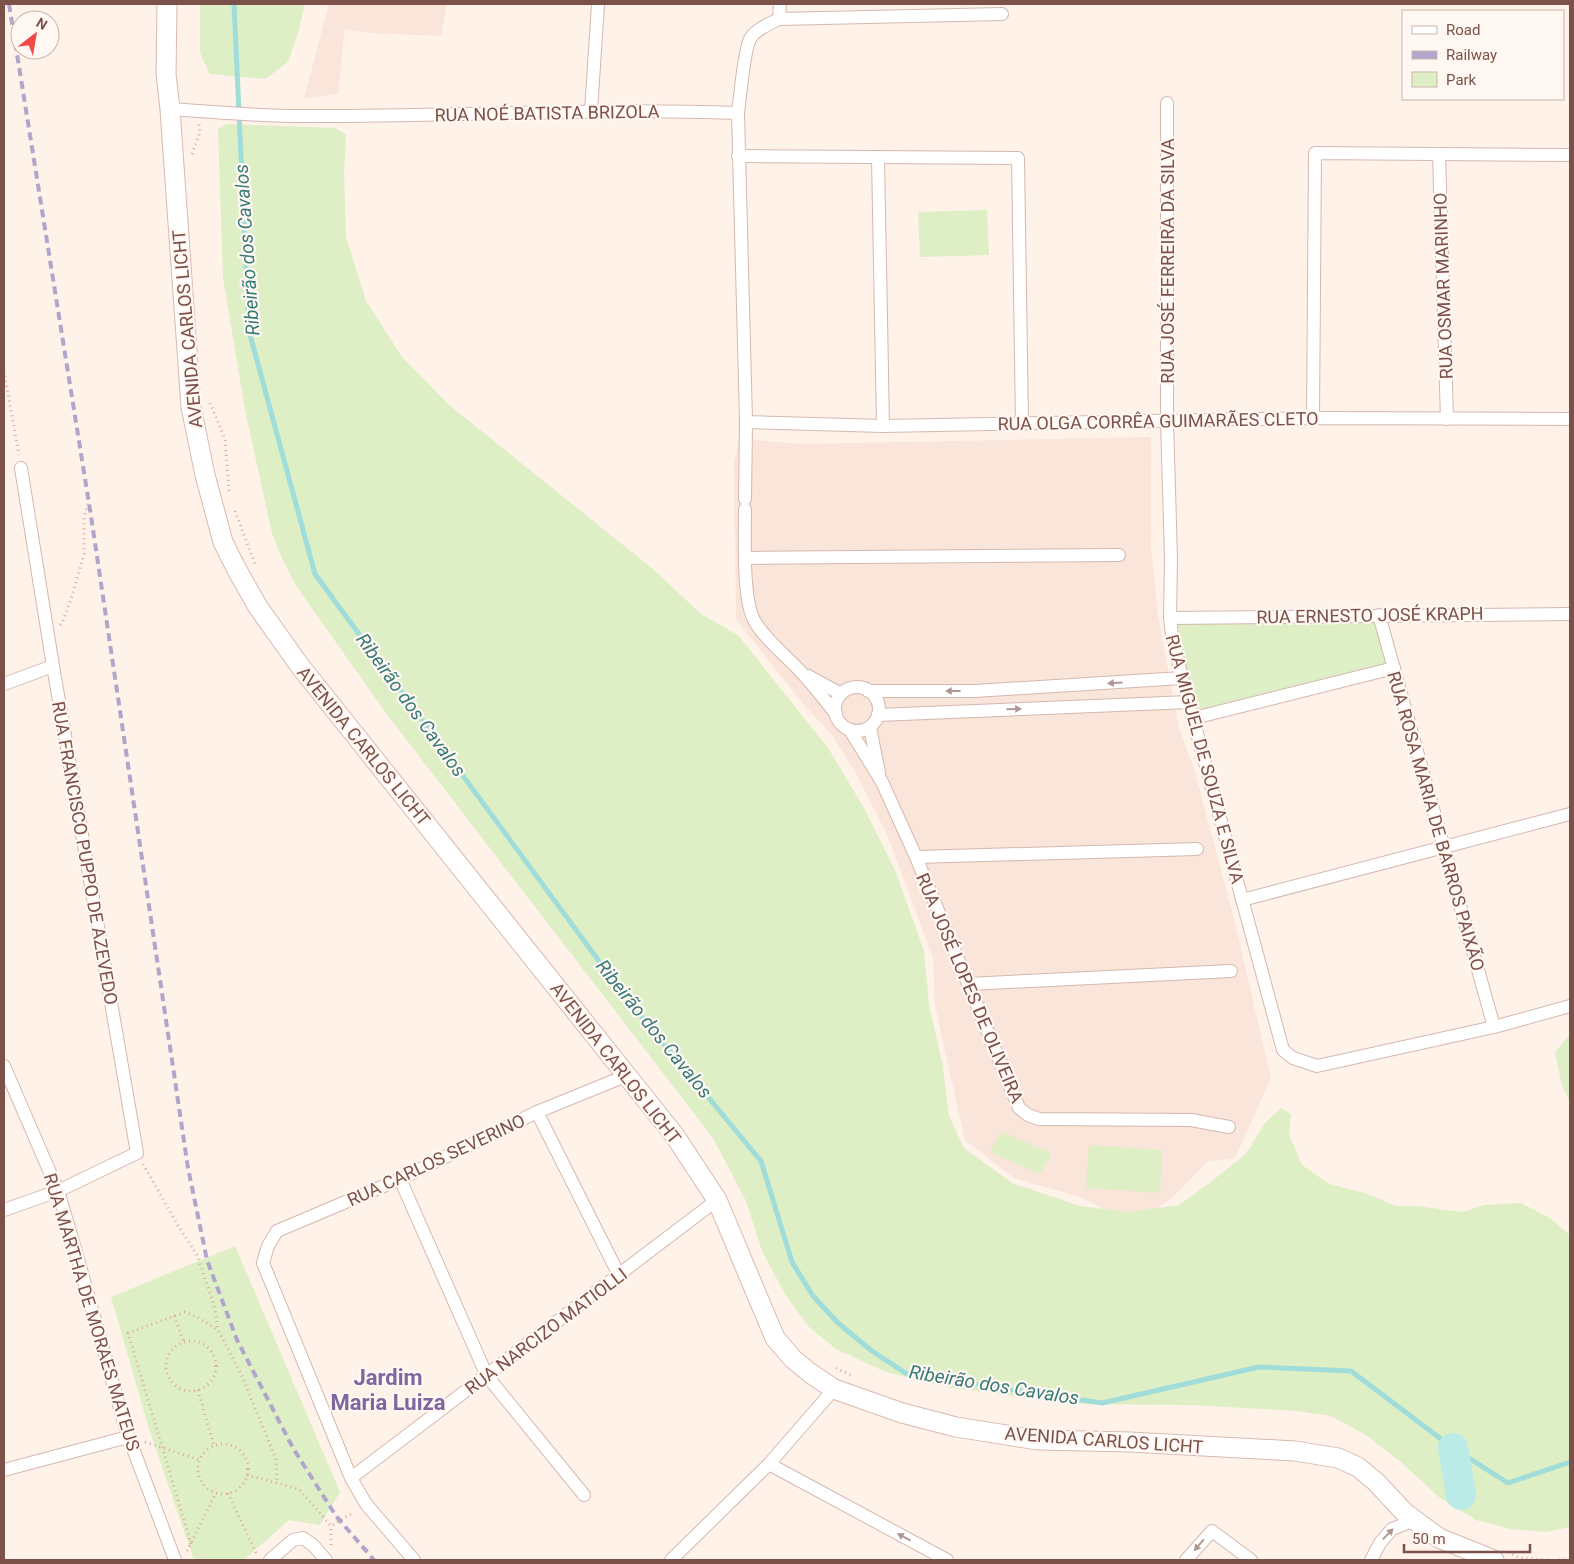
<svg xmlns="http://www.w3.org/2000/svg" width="1574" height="1564" font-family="Roboto,sans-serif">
	<rect width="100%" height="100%" fill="#fef2e9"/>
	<g fill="#f9e5da">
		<path d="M329,4H447L441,36L370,33L345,29L338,94L304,98Z"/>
		<path d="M1151,437V545L1158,616L1179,728L1195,772L1235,923L1271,1078L1235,1158L1208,1161L1175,1195L1136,1225L1080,1197L1014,1178L965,1140L935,1006L933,958L887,834L854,770L831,734L799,699L736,619L734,463L739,439L801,444Z"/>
	</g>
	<g fill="#deeec5">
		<path d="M200,4H305L298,33L288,62L265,79L210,74L200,53Z"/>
		<path d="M226,124L335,128L346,135L344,172L346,237L366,301L402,357L449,405L653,569L701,614L738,635L828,748L864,808L895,870L924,951L929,1005L942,1062L949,1116L964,1148L1012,1183L1080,1206L1129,1212L1179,1205L1212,1181L1246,1154L1265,1123L1281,1108L1291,1114L1289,1135L1302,1165L1329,1184L1365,1193L1396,1206H1416L1463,1212L1484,1205L1521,1203L1550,1218L1570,1235V1527L1547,1532L1510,1529L1476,1520L1440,1498L1402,1463L1366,1435L1331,1416L1297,1411L1188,1405L1073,1404L952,1388L886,1372L836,1349L809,1327L785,1294L762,1251L746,1201L713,1138L389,717L296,586L281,556L272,533L245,410L223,278L218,129Z"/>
		<path d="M987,210L989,255L920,257L918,212Z"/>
		<path d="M1379,615L1394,668L1194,718L1170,618Z"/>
		<path d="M1570,1034V1102L1562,1086L1555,1053Z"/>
		<path d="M1001,1132L1052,1153L1040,1174L990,1152Z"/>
		<path d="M1089,1145L1162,1150L1160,1193L1086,1188Z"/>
		<path d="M235,1246L340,1492L320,1525L289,1520L244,1560H194L149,1429L111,1297Z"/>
	</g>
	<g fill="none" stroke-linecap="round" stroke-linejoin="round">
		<path stroke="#a0ddda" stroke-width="5" d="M234,4L249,331L315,574L626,998L761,1161L792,1262L813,1296L838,1323L872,1351L907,1374L1102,1403L1259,1367L1351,1371L1453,1448L1508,1483L1570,1462"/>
		<path stroke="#bbebe7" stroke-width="30" d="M1453,1448L1461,1495"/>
		<g stroke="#d5b8b0" stroke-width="14">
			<g id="minor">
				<path d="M779,19L780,4"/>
				<path d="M1167,103V420L1171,559L1170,618L1172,635L1182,678L1283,1050L1293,1058L1317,1066L1494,1027L1570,1006"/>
				<path d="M170,109C218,112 266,117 314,116C455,116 597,108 738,113L746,422L745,499"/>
				<path d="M591,111L598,4"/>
				<path d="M738,113C740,98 744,50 750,39C756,29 769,24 779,19L1002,14"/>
				<path d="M1439,154L1447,419"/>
				<path d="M738,156L1018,158L1022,424"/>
				<path d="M878,157L883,426"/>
				<path d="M1313,418L1315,153L1570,155"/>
				<path d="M746,422L883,426L1313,418L1570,419"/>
				<path d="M745,509C745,537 742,600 755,622C767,642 787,656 802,673C814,686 825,700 836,714"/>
				<path d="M746,558L1119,555"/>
				<path d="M1379,615L1494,1027"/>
				<path d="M1170,618L1570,614"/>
				<path d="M808,676L841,694"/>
				<path d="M4,684L53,666"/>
				<circle cx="857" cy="709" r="22"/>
				<path d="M868,691H975L1182,678"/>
				<path d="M878,715L1189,702"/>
				<path d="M1194,718L1394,668"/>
				<path d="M870,727L879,773"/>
				<path d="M850,730L882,782L916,857L1019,1108L1028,1115L1039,1119L1191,1120L1229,1127"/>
				<path d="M916,857L1197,849"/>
				<path d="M1242,900L1570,814"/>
				<path d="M968,984L1231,971"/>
				<path d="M4,1066L58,1191L74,1245L126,1430L175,1560"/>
				<path d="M537,1112L619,1275"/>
				<path d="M400,1179L487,1376L584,1495"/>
				<path d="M4,1210L58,1191L137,1153L53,666L21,468"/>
				<path d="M769,1464L947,1560"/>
				<path d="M4,1470L128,1437"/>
				<path d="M351,1478L717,1200"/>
				<path d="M270,1560L293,1540L303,1538L313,1545L326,1560"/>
				<path d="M414,1560L366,1504L351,1478L263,1263L268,1246L277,1231L400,1179L537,1112L628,1075"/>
				<path d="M671,1560L769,1464L834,1389"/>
				<path d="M1186,1560L1212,1531L1251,1560"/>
				<path d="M1371,1560L1380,1543L1392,1529L1415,1520"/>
			</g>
		</g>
		<g stroke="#dab9af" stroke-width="21">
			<path id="secondary" d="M167,4L166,74L170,109L191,407L205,475L223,542L237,570L258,607L300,666L675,1136L717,1200L775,1338L793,1359L810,1373L834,1389L902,1413L956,1427L1038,1440L1130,1442L1295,1451L1338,1458L1358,1467L1376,1482L1405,1513L1439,1538L1494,1560"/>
		</g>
		<g stroke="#dcaba0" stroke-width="3" stroke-dasharray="1 4" stroke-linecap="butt">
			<path d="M192,154L200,132L199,124"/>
			<path d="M4,371L19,455"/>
			<path d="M210,403L225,439L229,491"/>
			<path d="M235,511L255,564"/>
			<path d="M60,625L63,621L72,596L84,554V517L89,500"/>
			<path d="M143,1164L179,1227L197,1255L214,1305L218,1329"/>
			<path d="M174,1316L184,1342"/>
			<circle cx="191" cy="1366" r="25"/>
			<path d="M836,1368L851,1375"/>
			<path d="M198,1390L214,1446"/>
			<path d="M145,1442L200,1460"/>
			<circle cx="223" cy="1469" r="25"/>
			<path d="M247,1475L299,1489L331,1526L354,1512"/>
			<path d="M228,1493L257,1555"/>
			<path d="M191,1544L128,1333L185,1312L197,1317L218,1330L241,1374L276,1459L277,1483"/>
			<path d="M331,1545V1526"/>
			<path d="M187,1551L216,1493"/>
			<path d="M1508,1552L1520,1558L1551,1560"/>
			<path d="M1559,1560L1570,1558"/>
		</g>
		<use href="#minor" stroke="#fff" stroke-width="12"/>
		<use href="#secondary" stroke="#fff" stroke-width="19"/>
		<path stroke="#b1a5cb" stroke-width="4" stroke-dasharray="8 5" stroke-linecap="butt" d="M9,4L91,516L188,1168L207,1260L237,1340L293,1448L336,1516L374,1560"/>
	</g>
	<defs><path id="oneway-solid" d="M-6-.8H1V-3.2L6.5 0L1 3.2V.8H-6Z" transform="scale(1.25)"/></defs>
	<g fill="#b09792">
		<use href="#oneway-solid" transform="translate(1115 683) rotate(177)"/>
		<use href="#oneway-solid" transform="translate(953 691) rotate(180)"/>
		<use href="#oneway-solid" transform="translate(1014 709) rotate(-2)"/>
		<use href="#oneway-solid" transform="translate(1388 1534) rotate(-46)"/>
		<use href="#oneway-solid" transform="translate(904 1537) rotate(-152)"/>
		<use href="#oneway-solid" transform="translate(1199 1545) rotate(131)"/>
	</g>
	<g text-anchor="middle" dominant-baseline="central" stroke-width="4.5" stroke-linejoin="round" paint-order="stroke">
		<g font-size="18" fill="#7c5149" stroke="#fff7f2">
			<text transform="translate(547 113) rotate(-1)">RUA NOÉ BATISTA BRIZOLA</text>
			<text transform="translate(1167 261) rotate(-90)">RUA JOSÉ FERREIRA DA SILVA</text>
			<text transform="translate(1443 286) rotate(-92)">RUA OSMAR MARINHO</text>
			<text transform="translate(187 329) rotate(-95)">AVENIDA CARLOS LICHT</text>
			<text transform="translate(1158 421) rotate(-1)">RUA OLGA CORRÊA GUIMARÃES CLETO</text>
			<text transform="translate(1370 615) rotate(-1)">RUA ERNESTO JOSÉ KRAPH</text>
			<text transform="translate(364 746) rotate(51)">AVENIDA CARLOS LICHT</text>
			<text transform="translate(1205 759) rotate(75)">RUA MIGUEL DE SOUZA E SILVA</text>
			<text transform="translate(1436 821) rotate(74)">RUA ROSA MARIA DE BARROS PAIXÃO</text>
			<text transform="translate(85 853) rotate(80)">RUA FRANCISCO PUPPO DE AZEVEDO</text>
			<text transform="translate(970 988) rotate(67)">RUA JOSÉ LOPES DE OLIVEIRA</text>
			<text transform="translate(616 1063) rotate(52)">AVENIDA CARLOS LICHT</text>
			<text transform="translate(436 1160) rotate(-25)">RUA CARLOS SEVERINO</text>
			<text transform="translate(92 1312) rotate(73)">RUA MARTHA DE MORAES MATEUS</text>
			<text transform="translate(546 1331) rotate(-37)">RUA NARCIZO MATIOLLI</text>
			<text transform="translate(1104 1440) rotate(4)">AVENIDA CARLOS LICHT</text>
		</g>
		<g font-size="19" font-style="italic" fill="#387b78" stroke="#fff7f2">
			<text transform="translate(247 250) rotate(-94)">Ribeirão dos Cavalos</text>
			<text transform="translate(411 705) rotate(54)">Ribeirão dos Cavalos</text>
			<text transform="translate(654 1029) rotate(51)">Ribeirão dos Cavalos</text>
			<text transform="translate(994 1385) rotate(9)">Ribeirão dos Cavalos</text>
		</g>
		<g font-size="22" font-weight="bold" fill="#80669f" stroke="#fff7f2">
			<text x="388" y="1377">Jardim<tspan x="388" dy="25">Maria Luiza</tspan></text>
		</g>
	</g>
	<rect width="1574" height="1564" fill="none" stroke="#7c5149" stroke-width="10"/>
	<rect x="1402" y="10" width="162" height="90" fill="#fff7f2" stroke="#cbb5ae"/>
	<rect x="1412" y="26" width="25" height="8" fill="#ffffff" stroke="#cbb5ae"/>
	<text x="1446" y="35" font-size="15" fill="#7c5149">Road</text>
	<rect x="1412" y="51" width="25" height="8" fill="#b1a5cb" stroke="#cbb5ae"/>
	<text x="1446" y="60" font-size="15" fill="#7c5149">Railway</text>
	<rect x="1412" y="72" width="25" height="15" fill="#deeec5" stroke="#cbb5ae"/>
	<text x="1446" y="85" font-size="15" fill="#7c5149">Park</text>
	<g transform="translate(35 35) rotate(31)"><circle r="24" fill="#fff7f2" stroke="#cbb5ae"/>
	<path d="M0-4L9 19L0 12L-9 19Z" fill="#f14745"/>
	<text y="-8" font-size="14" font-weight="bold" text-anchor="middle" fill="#7c5149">N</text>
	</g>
	<path d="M1404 1544v8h126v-8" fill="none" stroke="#7c5149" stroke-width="2.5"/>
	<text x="1412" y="1544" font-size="15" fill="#7c5149" stroke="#fff7f2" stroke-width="4" paint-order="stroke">50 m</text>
</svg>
